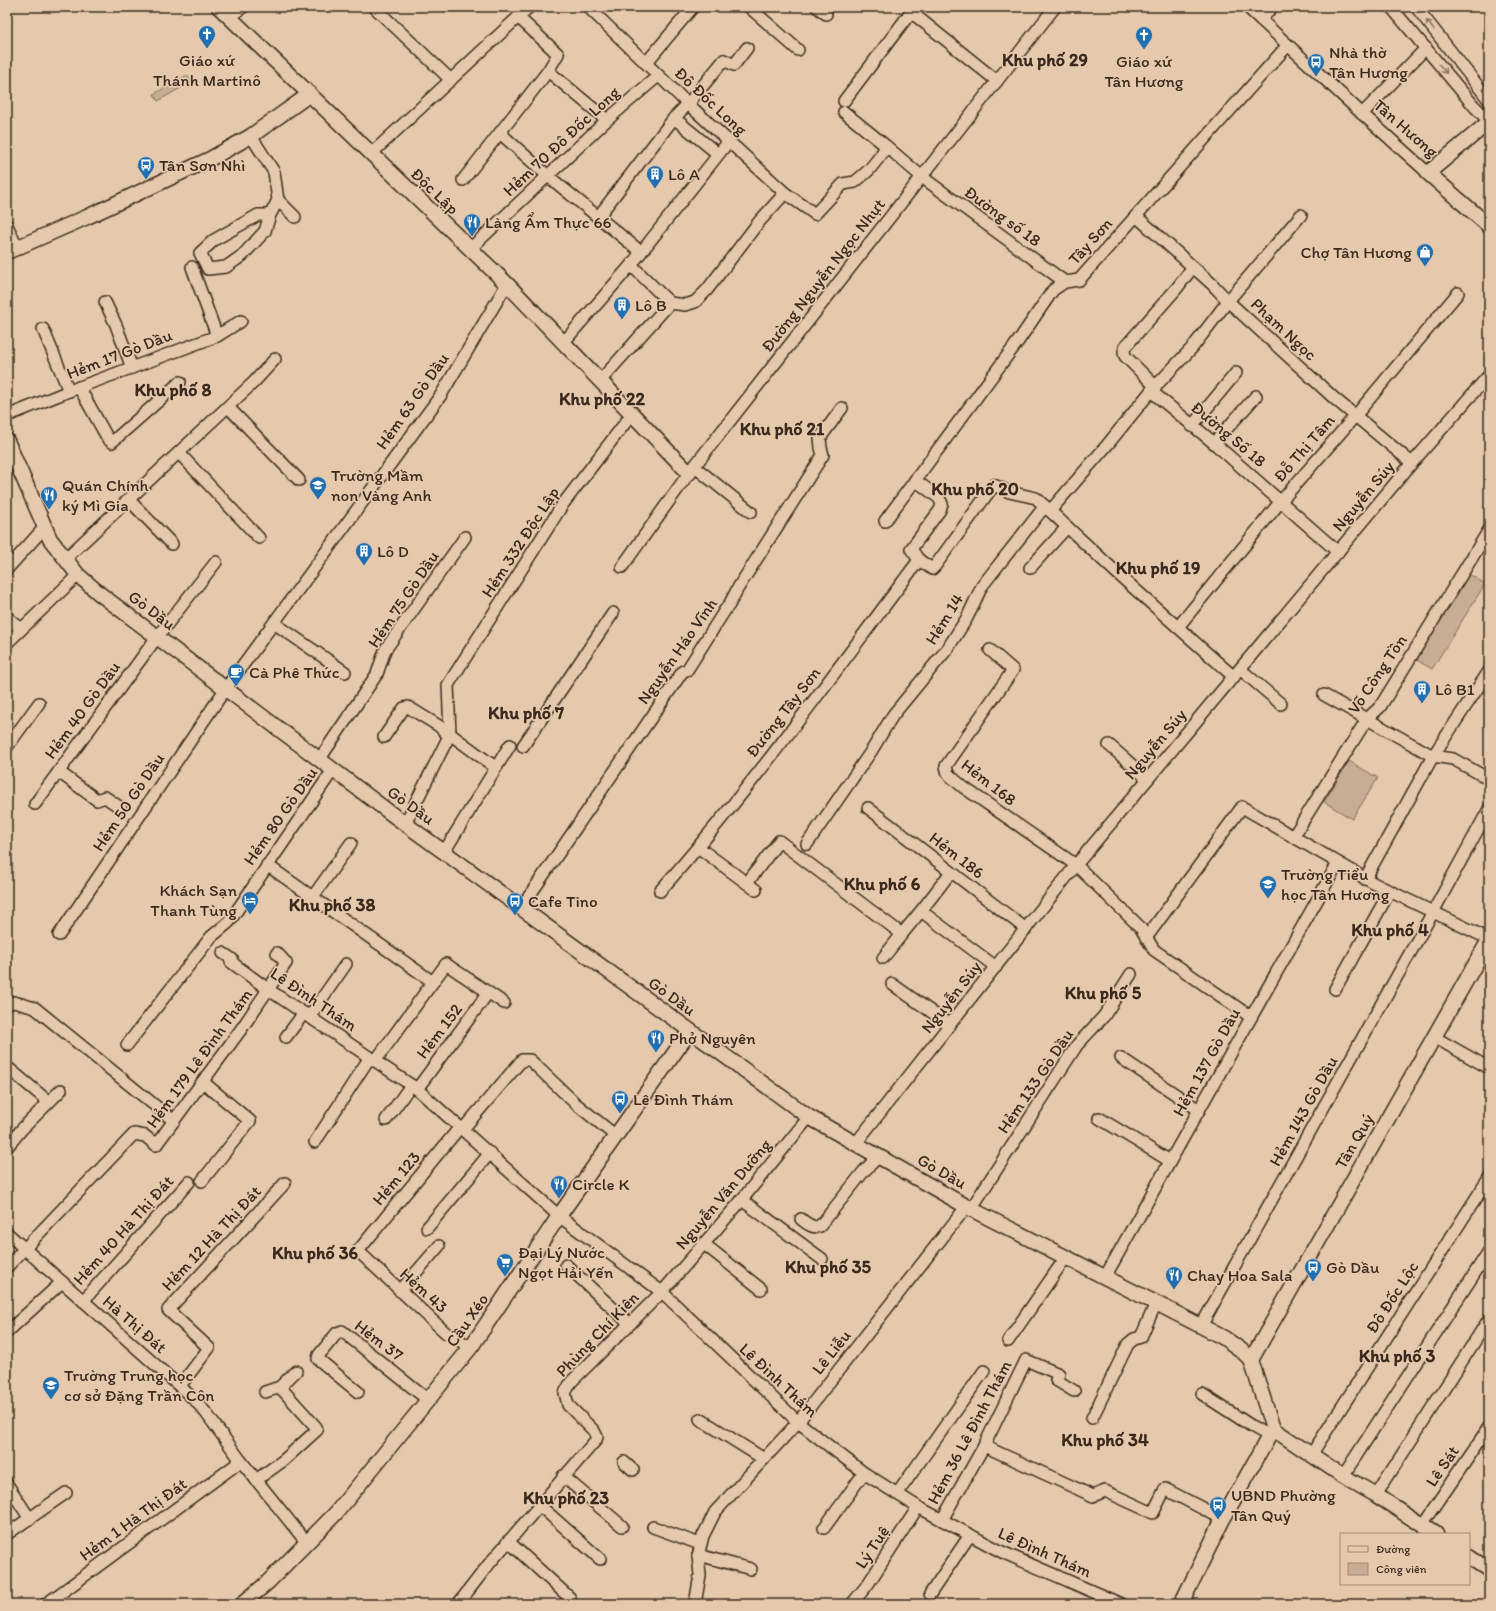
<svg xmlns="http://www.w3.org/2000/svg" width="1496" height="1611" font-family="Itim,sans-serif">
	<rect width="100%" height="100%" fill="#e6c9ad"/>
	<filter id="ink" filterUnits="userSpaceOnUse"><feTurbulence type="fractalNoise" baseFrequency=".025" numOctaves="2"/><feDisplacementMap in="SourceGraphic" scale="8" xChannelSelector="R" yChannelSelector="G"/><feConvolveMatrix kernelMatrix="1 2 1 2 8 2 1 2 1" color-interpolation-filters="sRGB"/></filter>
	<g filter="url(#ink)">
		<g fill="#c7ad93" stroke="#816c58">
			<path d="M187,75L191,82L158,101L154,94Z"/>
			<path d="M1469,574L1485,584L1432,669L1415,659Z"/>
			<path d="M1349,761L1378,778L1352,819L1324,802Z"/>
		</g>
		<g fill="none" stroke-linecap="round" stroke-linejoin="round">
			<g stroke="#3b2a1e" stroke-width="14">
				<g id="minor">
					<path d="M374,7L451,80"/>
					<path d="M588,7L688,104L785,193L815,214L843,184L855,182L869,170L881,155L886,146"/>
					<path d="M749,7L798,50"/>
					<path d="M817,7L826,14"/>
					<path d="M1247,7L1357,109L1428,173"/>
					<path d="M1391,7L1474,106L1489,121"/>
					<path d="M1416,7L1489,100"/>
					<path d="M229,17L243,7"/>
					<path d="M1261,20L1272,7"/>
					<path d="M646,63L693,7"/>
					<path d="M548,71L607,120"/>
					<path d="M844,101L911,12L997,81"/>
					<path d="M844,112L886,146L922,177L1065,282"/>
					<path d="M1362,114L1426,48"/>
					<path d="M500,133L548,176L641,252"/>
					<path d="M251,136L274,172L278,200L270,215L265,231L243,255L226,267L208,269L200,253L214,240L258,215H270"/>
					<path d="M371,154L529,7"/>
					<path d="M718,154L674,118L688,104L724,60L734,65L747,48"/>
					<path d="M463,180L548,71L558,54L518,17"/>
					<path d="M278,200L295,217"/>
					<path d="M1136,216L1212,284L1230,303L1335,399L1412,463"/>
					<path d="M598,217L674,118"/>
					<path d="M7,225L17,248"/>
					<path d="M470,249L607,120L658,76"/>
					<path d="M192,267L217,336"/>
					<path d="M105,302L116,325L132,368"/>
					<path d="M670,303L685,305L695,302L707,290L758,223L785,193"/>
					<path d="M43,329L69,391"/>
					<path d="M563,343L631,265L729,141"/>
					<path d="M600,381L670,303L631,265"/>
					<path d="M79,387L108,439L112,442L180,382"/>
					<path d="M1156,387L1125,356L1124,352L1125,347L1177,288L1193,267"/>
					<path d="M1151,391L1214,443L1338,552"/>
					<path d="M228,407L299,480"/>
					<path d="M7,416L69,391L217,336L241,321"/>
					<path d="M1192,426L1236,373"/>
					<path d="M1214,443L1256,396"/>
					<path d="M179,453L259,538"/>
					<path d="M695,467L751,512"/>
					<path d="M129,500L172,544"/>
					<path d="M1050,511L1108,444L1151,391L1192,348L1228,301L1301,215"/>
					<path d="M885,521L1019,340L1053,290L1065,282L1079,280L1288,45"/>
					<path d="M65,559L254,382L275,359"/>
					<path d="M919,560L932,569L935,566L994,485L1009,492L1036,498L1119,575L1234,677"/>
					<path d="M622,567L689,473L1055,7"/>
					<path d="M1030,568L1067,527"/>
					<path d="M7,569L44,528"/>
					<path d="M7,617L21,629"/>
					<path d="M274,623L345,672"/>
					<path d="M1178,627L1281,501L1356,415L1458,293"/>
					<path d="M7,643L78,575"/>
					<path d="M990,650L1013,670L946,766L948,774L963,787L1076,865L1140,927L1154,950L1251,1017"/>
					<path d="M1240,669L1281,704"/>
					<path d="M1324,695L1433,756L1453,759L1489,779"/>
					<path d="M450,734L495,767"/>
					<path d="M384,737L404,708L408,707L439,726L449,736"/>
					<path d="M1109,745L1148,779"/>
					<path d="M523,746L613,613"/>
					<path d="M7,747L39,703"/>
					<path d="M319,760L377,674L385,650L465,537"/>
					<path d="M59,772L97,800L105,797L121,808"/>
					<path d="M35,804L157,637L216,562"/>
					<path d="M868,808L1026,929"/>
					<path d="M405,824L450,734L448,685L563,504L632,414"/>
					<path d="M1293,837L1367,719L1380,707L1489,530"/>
					<path d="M807,844L872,750L893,715L948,648L967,618L982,586L1045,506"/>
					<path d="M698,847L756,890"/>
					<path d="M444,852L510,745"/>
					<path d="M267,865L433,982"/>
					<path d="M1365,879L1433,756L1489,671"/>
					<path d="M747,883L779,841L902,934L921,911L996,967"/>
					<path d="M660,891C753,786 835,672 919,560L911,549L940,510L942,504L939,498L915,480"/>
					<path d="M312,898L351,843"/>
					<path d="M521,908L683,671L687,670L725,610L729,605L738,588L823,455L821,448L820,438L842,408"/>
					<path d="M921,911L951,872"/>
					<path d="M59,935L226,688L441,395L507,284"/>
					<path d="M1146,938L1242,807L1375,884L1489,939"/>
					<path d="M223,953L232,959L231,962L269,990L417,1089L559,1216L662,1292L798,1422L864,1473L918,1507L1002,1552L1121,1604"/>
					<path d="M883,958L902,934"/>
					<path d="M892,984L950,1025"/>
					<path d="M1335,989L1390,891"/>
					<path d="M7,1004L14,1002L35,1008L174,1121"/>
					<path d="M309,1017L346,964"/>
					<path d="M286,1037L304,1013"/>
					<path d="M1434,1037L1489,1068"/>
					<path d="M127,1045L211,937L229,922L333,770"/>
					<path d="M1121,1058L1199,1110"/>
					<path d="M376,1060L446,964L504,1003"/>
					<path d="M7,1067L49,1102"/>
					<path d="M417,1089L488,993"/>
					<path d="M1099,1118L1170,1161"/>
					<path d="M386,1120L411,1085"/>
					<path d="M460,1127L358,1251L446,1333L471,1347"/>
					<path d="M463,1129L522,1060H530L576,1104L616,1136"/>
					<path d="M315,1142L370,1057"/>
					<path d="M856,1143L1076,865L1412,463L1489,375"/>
					<path d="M7,1147L22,1129L61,1090"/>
					<path d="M202,1181L250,1121L203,1082"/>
					<path d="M742,1200L822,1259"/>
					<path d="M971,1209L1077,1045L1104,1016L1131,974"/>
					<path d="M801,1219C806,1223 813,1229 820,1226L864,1171L879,1156"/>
					<path d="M427,1228L490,1153"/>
					<path d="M7,1233L195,1400L206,1413L241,1461L307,1543"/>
					<path d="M704,1244L761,1289"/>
					<path d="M566,1265L630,1324"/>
					<path d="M7,1267L134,1134L145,1136L156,1145L242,1028L286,963L277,953"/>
					<path d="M1105,1277L1338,863"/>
					<path d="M400,1291L439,1246"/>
					<path d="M83,1301L189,1182"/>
					<path d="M1201,1326L1433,912L1489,809"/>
					<path d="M7,1332L62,1282"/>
					<path d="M1008,1341L1066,1257"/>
					<path d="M180,1386L209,1348L168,1310L285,1183"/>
					<path d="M265,1392L280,1387"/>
					<path d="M358,1392L318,1359L319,1355L337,1333L342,1331L428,1400"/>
					<path d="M1202,1394L1253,1427L1269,1436"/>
					<path d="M1092,1418L1128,1344L1134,1339L1141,1337L1156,1303"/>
					<path d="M700,1419L764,1459"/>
					<path d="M984,1446L1093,1496L1105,1491L1153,1513L1165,1489L1223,1519"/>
					<path d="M1311,1455L1489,1178"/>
					<path d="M624,1462L633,1470"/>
					<path d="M563,1476L622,1526"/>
					<path d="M1343,1476L1489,1251"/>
					<path d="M256,1480L284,1460L317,1430L316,1427L280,1387L296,1371"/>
					<path d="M7,1484L30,1519"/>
					<path d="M897,1494L984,1371"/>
					<path d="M1376,1495L1489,1319"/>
					<path d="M539,1505L600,1559"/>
					<path d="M942,1520L984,1446L1026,1360L1059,1374L1056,1380L1074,1391"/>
					<path d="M1423,1524L1489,1427"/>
					<path d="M653,1527L700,1544"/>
					<path d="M824,1528L864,1473"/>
					<path d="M7,1534L66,1493"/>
					<path d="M508,1541L570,1598"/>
					<path d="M698,1555L751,1569"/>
					<path d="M930,1594L970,1535"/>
					<path d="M46,1604L241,1461"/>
					<path d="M458,1604L489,1564L596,1440L597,1437L594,1431L568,1405L565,1393L571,1382L662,1292L740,1202L809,1117"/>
					<path d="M695,1604L700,1575L698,1556L703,1536L715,1512L798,1422L967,1206"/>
					<path d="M852,1604L868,1584L918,1507"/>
				</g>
			</g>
			<g stroke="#3b2a1e" stroke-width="17">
				<g id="tertiary">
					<path d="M219,7L507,284L689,473"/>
					<path d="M1489,122L1428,173L1489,226"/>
					<path d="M7,252L87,217L210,159L251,136L310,94"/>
					<path d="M7,441L50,539L78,575L100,594L393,815L809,1117L971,1209L1201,1326L1224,1338L1241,1350L1251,1360L1273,1429L1343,1476L1376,1495L1436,1534"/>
					<path d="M1251,1360L1489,940"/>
					<path d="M1469,1557L1489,1570"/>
					<path d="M242,1604L267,1583L336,1513L471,1347L559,1216L690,1031"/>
					<path d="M1181,1604L1223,1519L1273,1429"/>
				</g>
			</g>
			<use href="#minor" stroke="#e6c9ad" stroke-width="11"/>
			<use href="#tertiary" stroke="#e6c9ad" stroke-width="14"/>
		</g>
		<defs><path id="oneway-shaft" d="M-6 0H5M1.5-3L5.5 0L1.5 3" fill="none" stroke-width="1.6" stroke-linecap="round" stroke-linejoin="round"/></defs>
		<g stroke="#88725e">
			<use href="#oneway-shaft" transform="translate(1430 25) rotate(-128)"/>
			<use href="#oneway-shaft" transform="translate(1443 69) rotate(50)"/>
		</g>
	</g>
	<defs>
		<g id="church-pin" transform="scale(0.9)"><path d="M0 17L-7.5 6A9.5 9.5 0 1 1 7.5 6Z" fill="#1f6fb2" stroke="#e6c9ad"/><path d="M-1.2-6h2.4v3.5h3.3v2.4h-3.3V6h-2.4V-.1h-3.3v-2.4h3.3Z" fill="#fff"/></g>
		<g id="bus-pin" transform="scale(0.9)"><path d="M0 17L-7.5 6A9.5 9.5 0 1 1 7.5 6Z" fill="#1f6fb2" stroke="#e6c9ad"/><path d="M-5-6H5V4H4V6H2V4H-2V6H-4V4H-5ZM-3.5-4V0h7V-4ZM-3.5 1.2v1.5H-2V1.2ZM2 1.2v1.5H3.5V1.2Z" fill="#fff"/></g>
		<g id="building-pin" transform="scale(0.9)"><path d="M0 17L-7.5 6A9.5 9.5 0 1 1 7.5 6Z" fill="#1f6fb2" stroke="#e6c9ad"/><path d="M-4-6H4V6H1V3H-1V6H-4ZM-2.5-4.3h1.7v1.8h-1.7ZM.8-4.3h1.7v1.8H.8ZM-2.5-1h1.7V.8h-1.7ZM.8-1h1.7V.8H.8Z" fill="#fff"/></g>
		<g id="restaurant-pin" transform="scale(0.9)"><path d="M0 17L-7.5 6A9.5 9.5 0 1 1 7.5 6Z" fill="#1f6fb2" stroke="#e6c9ad"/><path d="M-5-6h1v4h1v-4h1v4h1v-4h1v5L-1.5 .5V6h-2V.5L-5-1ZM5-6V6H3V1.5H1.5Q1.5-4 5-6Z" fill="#fff"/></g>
		<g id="shop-pin" transform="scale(0.9)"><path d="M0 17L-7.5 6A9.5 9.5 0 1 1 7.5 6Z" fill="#1f6fb2" stroke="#e6c9ad"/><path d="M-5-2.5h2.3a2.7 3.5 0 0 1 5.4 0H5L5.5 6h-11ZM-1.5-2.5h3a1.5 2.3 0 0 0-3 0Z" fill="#fff"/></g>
		<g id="school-pin" transform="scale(0.9)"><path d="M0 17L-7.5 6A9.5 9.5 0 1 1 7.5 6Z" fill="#1f6fb2" stroke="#e6c9ad"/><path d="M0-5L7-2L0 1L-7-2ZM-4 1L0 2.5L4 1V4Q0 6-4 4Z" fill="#fff"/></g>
		<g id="cafe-pin" transform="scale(0.9)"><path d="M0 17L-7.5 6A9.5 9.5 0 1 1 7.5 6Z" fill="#1f6fb2" stroke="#e6c9ad"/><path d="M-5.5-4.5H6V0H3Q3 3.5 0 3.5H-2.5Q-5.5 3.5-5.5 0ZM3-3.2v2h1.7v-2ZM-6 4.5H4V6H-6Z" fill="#fff"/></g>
		<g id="hotel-pin" transform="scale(0.9)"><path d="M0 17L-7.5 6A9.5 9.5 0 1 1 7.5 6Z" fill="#1f6fb2" stroke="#e6c9ad"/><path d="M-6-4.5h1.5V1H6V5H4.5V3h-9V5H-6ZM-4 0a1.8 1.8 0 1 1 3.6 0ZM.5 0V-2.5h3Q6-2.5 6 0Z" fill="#fff"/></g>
		<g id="supermarket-pin" transform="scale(0.9)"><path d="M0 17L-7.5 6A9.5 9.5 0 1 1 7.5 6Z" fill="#1f6fb2" stroke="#e6c9ad"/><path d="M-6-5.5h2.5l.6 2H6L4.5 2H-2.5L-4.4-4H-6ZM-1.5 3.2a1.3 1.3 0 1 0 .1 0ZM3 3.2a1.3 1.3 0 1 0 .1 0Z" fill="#fff"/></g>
	</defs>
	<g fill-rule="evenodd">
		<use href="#church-pin" x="207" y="34"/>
		<use href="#church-pin" x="1144" y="35"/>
		<use href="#bus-pin" x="1316" y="62"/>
		<use href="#bus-pin" x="146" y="165"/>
		<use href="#building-pin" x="655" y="174"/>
		<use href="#restaurant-pin" x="472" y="222"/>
		<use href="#shop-pin" x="1425" y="252"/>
		<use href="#building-pin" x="622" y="305"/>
		<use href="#school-pin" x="318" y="485"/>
		<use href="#restaurant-pin" x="49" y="495"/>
		<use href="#building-pin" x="364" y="551"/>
		<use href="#cafe-pin" x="236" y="672"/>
		<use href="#building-pin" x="1422" y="689"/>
		<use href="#school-pin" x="1268" y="884"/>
		<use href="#hotel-pin" x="250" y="900"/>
		<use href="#bus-pin" x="515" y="901"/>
		<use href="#restaurant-pin" x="656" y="1038"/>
		<use href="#bus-pin" x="620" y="1099"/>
		<use href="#restaurant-pin" x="559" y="1184"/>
		<use href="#supermarket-pin" x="505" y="1262"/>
		<use href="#bus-pin" x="1313" y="1267"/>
		<use href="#restaurant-pin" x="1174" y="1275"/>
		<use href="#school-pin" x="51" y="1385"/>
		<use href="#bus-pin" x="1218" y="1505"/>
	</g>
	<g text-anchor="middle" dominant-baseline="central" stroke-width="3.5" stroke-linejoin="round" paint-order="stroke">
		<g font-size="17" fill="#3b2a1e" stroke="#e6c9ad" text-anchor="start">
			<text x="1329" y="52">Nhà thờ<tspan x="1329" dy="20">Tân Hương</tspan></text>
			<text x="207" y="60" text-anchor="middle">Giáo xứ<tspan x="207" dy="20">Thánh Martinô</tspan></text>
			<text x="1144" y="61" text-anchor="middle">Giáo xứ<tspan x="1144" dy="20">Tân Hương</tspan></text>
			<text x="159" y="165">Tân Sơn Nhì</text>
			<text x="668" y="174">Lô A</text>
			<text x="485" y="222">Làng Ẩm Thực 66</text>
			<text x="1412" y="252" text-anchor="end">Chợ Tân Hương</text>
			<text x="635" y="305">Lô B</text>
			<text x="331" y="475">Trường Mầm<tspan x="331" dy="20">non Vàng Anh</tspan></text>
			<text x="62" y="485">Quán Chính<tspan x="62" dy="20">ký Mì Gia</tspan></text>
			<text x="377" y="551">Lô D</text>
			<text x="249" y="672">Cà Phê Thức</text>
			<text x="1435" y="689">Lô B1</text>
			<text x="1281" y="874">Trường Tiểu<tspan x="1281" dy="20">học Tân Hương</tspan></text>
			<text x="237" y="890" text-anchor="end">Khách Sạn<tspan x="237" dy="20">Thanh Tùng</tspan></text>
			<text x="528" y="901">Cafe Tino</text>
			<text x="669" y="1038">Phở Nguyên</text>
			<text x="633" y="1099">Lê Đình Thám</text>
			<text x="572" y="1184">Circle K</text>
			<text x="518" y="1252">Đại Lý Nước<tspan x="518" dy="20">Ngọt Hải Yến</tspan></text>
			<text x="1326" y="1267">Gò Dầu</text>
			<text x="1187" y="1275">Chay Hoa Sala</text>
			<text x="64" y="1375">Trường Trung học<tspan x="64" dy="20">cơ sở Đặng Trần Côn</tspan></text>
			<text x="1231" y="1495">UBND Phường<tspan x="1231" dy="20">Tân Quý</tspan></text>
		</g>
		<g font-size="17" fill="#3b2a1e" stroke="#e6c9ad">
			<text transform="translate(711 101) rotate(43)">Đô Đốc Long</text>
			<text transform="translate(1406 128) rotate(41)">Tân Hương</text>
			<text transform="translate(561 141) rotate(-43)">Hẻm 70 Đô Đốc Long</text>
			<text transform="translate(435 191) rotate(44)">Độc Lập</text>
			<text transform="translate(1003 216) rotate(36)">Đường số 18</text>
			<text transform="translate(1090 241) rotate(-48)">Tây Sơn</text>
			<text transform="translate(823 275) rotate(-52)">Đường Nguyễn Ngọc Nhựt</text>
			<text transform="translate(1284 329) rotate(43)">Phạm Ngọc</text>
			<text transform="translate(119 354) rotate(-21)">Hẻm 17 Gò Dầu</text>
			<text transform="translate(412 401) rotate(-55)">Hẻm 63 Gò Dầu</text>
			<text transform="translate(1229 434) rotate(40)">Đường Số 18</text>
			<text transform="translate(1304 448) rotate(-49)">Đỗ Thị Tâm</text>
			<text transform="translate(1363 496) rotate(-50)">Nguyễn Súy</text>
			<text transform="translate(520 542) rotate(-57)">Hẻm 332 Độc Lập</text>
			<text transform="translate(403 599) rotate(-56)">Hẻm 75 Gò Dầu</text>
			<text transform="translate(152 610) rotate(37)">Gò Dầu</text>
			<text transform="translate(944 619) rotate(-58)">Hẻm 14</text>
			<text transform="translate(677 651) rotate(-55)">Nguyễn Háo Vĩnh</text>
			<text transform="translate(1377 674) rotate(-56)">Võ Công Tồn</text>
			<text transform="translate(82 710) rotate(-54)">Hẻm 40 Gò Dầu</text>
			<text transform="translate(783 712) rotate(-52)">Đường Tây Sơn</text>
			<text transform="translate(1155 744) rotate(-50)">Nguyễn Súy</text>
			<text transform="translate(989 782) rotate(38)">Hẻm 168</text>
			<text transform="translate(128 802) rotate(-56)">Hẻm 50 Gò Dầu</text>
			<text transform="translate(411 805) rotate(36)">Gò Dầu</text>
			<text transform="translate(280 816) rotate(-55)">Hẻm 80 Gò Dầu</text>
			<text transform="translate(957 855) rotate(38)">Hẻm 186</text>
			<text transform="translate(672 996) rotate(36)">Gò Dầu</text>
			<text transform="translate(951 997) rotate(-52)">Nguyễn Súy</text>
			<text transform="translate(314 999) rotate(34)">Lê Đình Thám</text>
			<text transform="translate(439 1031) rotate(-53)">Hẻm 152</text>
			<text transform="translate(199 1058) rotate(-54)">Hẻm 179 Lê Đình Thám</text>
			<text transform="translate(1206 1062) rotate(-61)">Hẻm 137 Gò Dầu</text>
			<text transform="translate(1035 1081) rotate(-56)">Hẻm 133 Gò Dầu</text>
			<text transform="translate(1303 1111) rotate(-61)">Hẻm 143 Gò Dầu</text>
			<text transform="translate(1354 1141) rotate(-60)">Tân Quý</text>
			<text transform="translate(942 1171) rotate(30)">Gò Dầu</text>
			<text transform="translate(396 1178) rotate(-50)">Hẻm 123</text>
			<text transform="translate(723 1194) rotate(-50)">Nguyễn Văn Dưỡng</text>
			<text transform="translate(123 1230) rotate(-48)">Hẻm 40 Hà Thị Đát</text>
			<text transform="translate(211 1238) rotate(-47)">Hẻm 12 Hà Thị Đát</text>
			<text transform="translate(424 1290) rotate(42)">Hẻm 43</text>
			<text transform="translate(1392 1297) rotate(-57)">Đô Đốc Lộc</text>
			<text transform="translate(467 1320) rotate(-55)">Cầu Xéo</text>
			<text transform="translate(135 1324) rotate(41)">Hà Thị Đát</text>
			<text transform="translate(597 1334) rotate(-46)">Phùng Chí Kiên</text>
			<text transform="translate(379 1340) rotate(37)">Hẻm 37</text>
			<text transform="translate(831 1352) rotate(-52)">Lê Liễu</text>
			<text transform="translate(779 1380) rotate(43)">Lê Đình Thám</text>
			<text transform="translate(969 1432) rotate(-62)">Hẻm 36 Lê Đình Thám</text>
			<text transform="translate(1442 1466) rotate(-56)">Lê Sát</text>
			<text transform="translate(133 1519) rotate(-36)">Hẻm 1 Hà Thị Đát</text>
			<text transform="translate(872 1547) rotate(-56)">Lý Tuệ</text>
			<text transform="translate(1045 1552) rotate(24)">Lê Đình Thám</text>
		</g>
		<g font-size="18" font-weight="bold" fill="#3b2a1e" stroke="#e6c9ad">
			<text x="1045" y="60">Khu phố 29</text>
			<text x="173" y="390">Khu phố 8</text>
			<text x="602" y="399">Khu phố 22</text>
			<text x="782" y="429">Khu phố 21</text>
			<text x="975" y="489">Khu phố 20</text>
			<text x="1158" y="568">Khu phố 19</text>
			<text x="526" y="713">Khu phố 7</text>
			<text x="882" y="884">Khu phố 6</text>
			<text x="332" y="905">Khu phố 38</text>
			<text x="1390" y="930">Khu phố 4</text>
			<text x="1103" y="993">Khu phố 5</text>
			<text x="315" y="1253">Khu phố 36</text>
			<text x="828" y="1267">Khu phố 35</text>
			<text x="1397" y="1356">Khu phố 3</text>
			<text x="1105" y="1440">Khu phố 34</text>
			<text x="566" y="1498">Khu phố 23</text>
		</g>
	</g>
	<rect width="1496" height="1611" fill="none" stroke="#e6c9ad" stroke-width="24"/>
	<rect x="12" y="12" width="1472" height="1587" fill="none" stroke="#3b2a1e" stroke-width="1.5" filter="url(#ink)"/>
	<rect x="1340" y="1533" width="130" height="52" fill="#e6c9ad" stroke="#a28974"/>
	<rect x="1348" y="1546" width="20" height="6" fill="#e6c9ad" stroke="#a28974"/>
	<text x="1376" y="1553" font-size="12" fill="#3b2a1e">Đường</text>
	<rect x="1348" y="1563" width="20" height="12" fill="#c7ad93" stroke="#a28974"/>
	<text x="1376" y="1573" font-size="12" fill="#3b2a1e">Công viên</text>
</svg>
